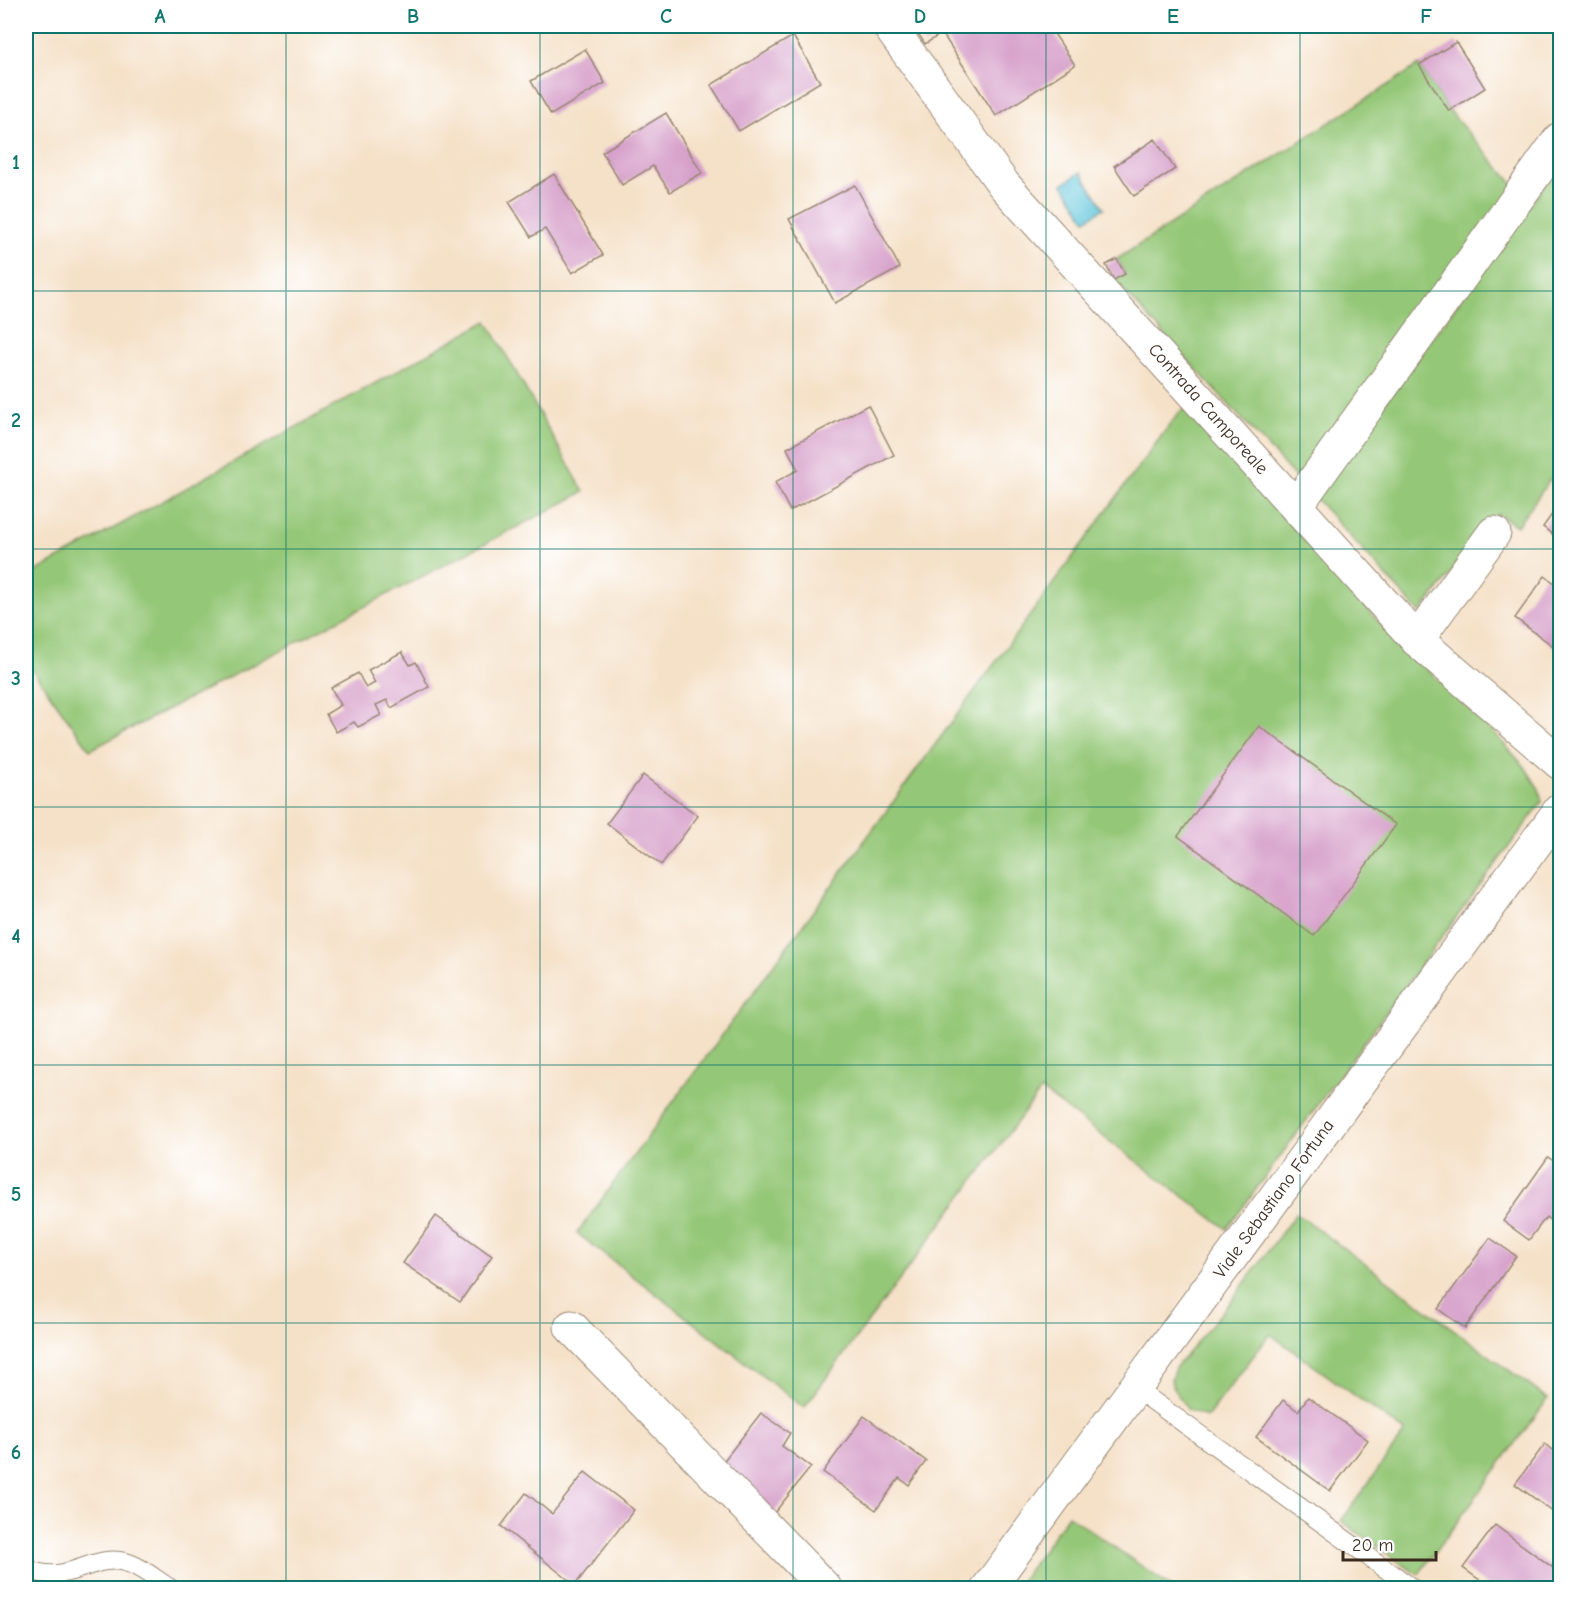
<svg xmlns="http://www.w3.org/2000/svg" width="1586" height="1614" font-family="'Comic Neue',sans-serif">
	<rect width="100%" height="100%" fill="#fff"/>
	<filter id="ink" filterUnits="userSpaceOnUse"><feTurbulence type="fractalNoise" baseFrequency=".0167" numOctaves="2"/><feDisplacementMap in="SourceGraphic" scale="12" xChannelSelector="R" yChannelSelector="G"/><feConvolveMatrix kernelMatrix="1 2 1 2 8 2 1 2 1" color-interpolation-filters="sRGB"/></filter>
	<filter id="wash" filterUnits="userSpaceOnUse"><feTurbulence type="fractalNoise" baseFrequency=".008" numOctaves="4" result="noise"/><feDisplacementMap in="SourceGraphic" scale="24" xChannelSelector="R" yChannelSelector="G"/><feGaussianBlur stdDeviation="1.35" result="paint"/><feColorMatrix in="noise" values="0 0 0 0 0 0 0 0 0 0 0 0 0 0 0 0 0 1.4 0 .05"/><feComposite in="paint" operator="in"/></filter>
	<g filter="url(#wash)">
		<rect width="100%" height="100%" fill="#f5e1c8"/>
		<g fill="#94c777" stroke="#68784a" stroke-width="1.5">
			<path d="M1419,65L1449,111L1516,187L1299,481L1114,280L1125,274L1117,259Z"/>
			<path d="M1560,164V466L1517,526L1498,514L1420,613L1315,498Z"/>
			<path d="M487,321L584,492L90,750L26,661V577Z"/>
			<path d="M1184,409L1393,637L1494,733L1525,767L1539,789L1542,802L1327,1092L1227,1229L1041,1090L804,1408L577,1233L1165,431L1179,413Z"/>
			<path d="M1296,1213L1548,1399L1418,1575L1341,1521L1405,1432L1270,1334L1207,1417L1188,1410L1175,1391L1171,1380L1175,1368L1233,1299Z"/>
			<path d="M1068,1515L1173,1588H1016Z"/>
		</g>
		<path fill="#5dc5da" stroke="#4c787c" stroke-width="1.5" d="M1081,172L1104,208L1086,220L1063,184Z"/>
		<g id="blocks">
			<g fill="#d69fc9">
				<path d="M913,26H1027L1029,28L1034,26H1049L1075,65L996,116L942,33L925,44Z"/>
				<path d="M793,36L820,82L739,131L711,85Z"/>
				<path d="M1456,42L1485,88L1449,111L1419,65Z"/>
				<path d="M585,49L605,83L551,115L531,81Z"/>
				<path d="M666,113L702,173L670,192L653,166L622,185L602,152Z"/>
				<path d="M1155,139L1175,169L1134,196L1114,166Z"/>
				<path d="M554,174L603,255L572,273L545,229L531,237L509,202Z"/>
				<path d="M855,185L900,268L835,303L789,219Z"/>
				<path d="M1117,259L1125,274L1114,280L1106,265Z"/>
				<path d="M868,405L894,455L790,511L775,482L798,470L787,448Z"/>
				<path d="M1560,503V540L1543,527Z"/>
				<path d="M1545,576L1560,587V651L1515,618Z"/>
				<path d="M402,652L410,665L416,662L429,687L391,708L387,700L376,705L381,715L358,727L354,722L336,732L326,714L341,705L331,688L358,673L366,688L375,683L368,670Z"/>
				<path d="M1259,726L1396,825L1314,936L1178,836Z"/>
				<path d="M643,775L698,816L661,865L607,823Z"/>
				<path d="M1548,1157L1560,1166V1228L1546,1217L1529,1240L1503,1221Z"/>
				<path d="M436,1216L492,1256L460,1302L403,1263Z"/>
				<path d="M1490,1238L1516,1256L1465,1328L1438,1309Z"/>
				<path d="M1308,1397L1368,1440L1330,1491L1256,1437L1283,1400L1298,1411Z"/>
				<path d="M761,1413L790,1433L782,1446L811,1467L771,1517L722,1463Z"/>
				<path d="M864,1416L926,1461L909,1485L899,1478L876,1510L823,1472Z"/>
				<path d="M1545,1444L1560,1455V1510L1557,1515L1515,1484Z"/>
				<path d="M585,1472L634,1510L575,1585L501,1526L526,1493L552,1514Z"/>
				<path d="M1495,1525L1560,1573V1588H1491L1463,1568Z"/>
			</g>
		</g>
	</g>
	<g filter="url(#ink)">
		<use href="#blocks" fill-opacity="0" stroke="#988673" stroke-width="1.5"/>
		<g fill="none" stroke-linecap="round" stroke-linejoin="round">
			<g stroke="#988673" stroke-width="20">
				<g id="lane">
					<path d="M1135,1388L1412,1588"/>
					<path d="M26,1568C66,1588 91,1553 125,1562C141,1566 156,1580 170,1588"/>
				</g>
			</g>
			<g stroke="#988673" stroke-width="35">
				<g id="street">
					<path d="M889,26L1004,185L1417,640L1560,763"/>
					<path d="M1296,506L1560,139"/>
					<path d="M1417,640L1494,533"/>
					<path d="M571,1327L825,1588"/>
				</g>
			</g>
			<g stroke="#988673" stroke-width="35">
				<path id="secondary" d="M988,1588L1560,810"/>
			</g>
			<use href="#lane" stroke="#fff" stroke-width="18"/>
			<use href="#street" stroke="#fff" stroke-width="33"/>
			<use href="#secondary" stroke="#fff" stroke-width="33"/>
		</g>
	</g>
	<path fill="none" stroke="#0f766e" stroke-width="1.5" stroke-opacity="0.55" d="M286,26V1588M540,26V1588M793,26V1588M1046,26V1588M1300,26V1588M26,291H1560M26,549H1560M26,807H1560M26,1065H1560M26,1323H1560"/>
	<g text-anchor="middle" dominant-baseline="central" stroke-width="4.5" stroke-linejoin="round" paint-order="stroke">
		<g font-size="18" fill="#3b2a1e" stroke="#fff">
			<text transform="translate(1208 409) rotate(48)">Contrada Camporeale</text>
			<text transform="translate(1274 1199) rotate(-54)">Viale Sebastiano Fortuna</text>
		</g>
	</g>
	<rect width="1586" height="1614" fill="none" stroke="#fff" stroke-width="66"/>
	<path d="M1343 1551v9h93v-9" fill="none" stroke="#3b2a1e" stroke-width="3"/>
	<text x="1352" y="1551" font-size="18" fill="#3b2a1e" stroke="#ffffff" stroke-width="4.5" paint-order="stroke">20 m</text>
	<rect x="33" y="33" width="1520" height="1548" fill="none" stroke="#0f766e" stroke-width="2"/>
	<g font-size="20" text-anchor="middle" font-weight="bold" fill="#0f766e">
		<text x="160" y="23">A</text>
		<text x="413" y="23">B</text>
		<text x="666" y="23">C</text>
		<text x="920" y="23">D</text>
		<text x="1173" y="23">E</text>
		<text x="1426" y="23">F</text>
		<text x="16" y="169">1</text>
		<text x="16" y="427">2</text>
		<text x="16" y="685">3</text>
		<text x="16" y="943">4</text>
		<text x="16" y="1201">5</text>
		<text x="16" y="1459">6</text>
	</g>
</svg>
